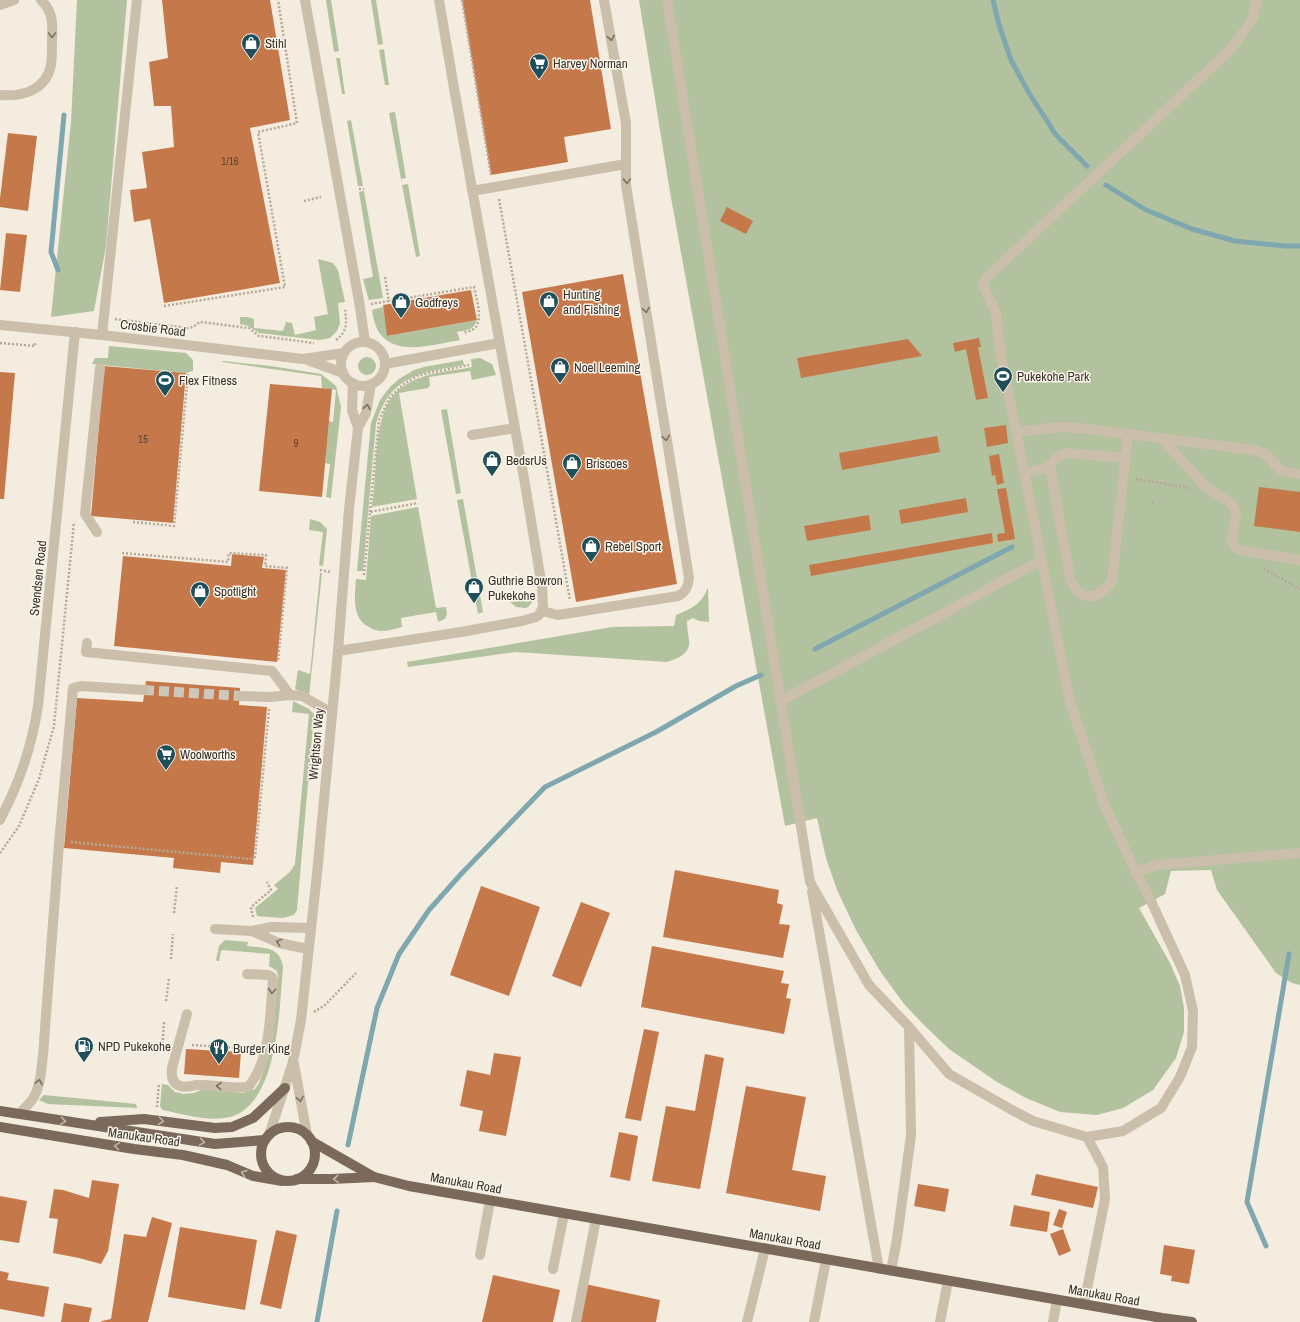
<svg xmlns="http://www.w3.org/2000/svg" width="1300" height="1322" font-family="'Archivo Narrow',sans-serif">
	<rect width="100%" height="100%" fill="#f3ecdf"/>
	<g fill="#b2c29f">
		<path d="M77,0H127L106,246L94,311L51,317L71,122Z"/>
		<path d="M326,0H331L339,51L334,52Z"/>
		<path d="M371,0H376L383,44L378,45Z"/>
		<path d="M639,0H1300V985L1292,983L1276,973L1217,890L1211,870L1171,871L1165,894L1139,908L1170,963L1180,986L1184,1008V1032L1176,1058L1153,1090L1123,1108L1097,1115L1060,1112L1026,1098L997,1082L949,1049L923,1024L904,1004L880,971L857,932L837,890L826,858L817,818L785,826L670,192Z"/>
		<path d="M384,49L389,85H385L379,50Z"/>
		<path d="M336,58H340L345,94H342Z"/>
		<path d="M395,112L406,178L401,179L389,113Z"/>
		<path d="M351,120L363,186H358L347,121Z"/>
		<path d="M408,184L420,256L416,257L402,185Z"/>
		<path d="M364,191L383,298L369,300V301L363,279L373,277L359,192Z"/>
		<path d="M318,259L333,263L338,270L345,302L338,303L340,323L337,331L330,338L319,340L259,333L248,326L240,324V317H247L254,319V328L283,331L286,322L292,323L295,335L316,330L314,317L328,314Z"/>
		<path d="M383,307L388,336L477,320C474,330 467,330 457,332L460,340C434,344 395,358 378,331C375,325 373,317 372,310Z"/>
		<path d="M109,346L186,353L193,360V371L186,373L92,364L95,358H108Z"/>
		<circle cx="367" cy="366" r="9"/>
		<path d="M480,358L492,364L496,375L472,380L470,371L429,377L430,385L428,388L399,393L417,499L372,507C374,491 375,475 376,459C379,429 380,398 410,382C429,372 452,371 472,367L471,359Z"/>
		<path d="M463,360L464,365C420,373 390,375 376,424L363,571H357L371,423L380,400L390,387L399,379L414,370L424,367Z"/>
		<path d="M223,361L271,366L321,374L336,386L341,407L331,498L326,497L330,464L325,463L329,421L333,422L336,390L322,388L321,376L222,362Z"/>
		<path d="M447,409L461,493L456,494L441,410Z"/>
		<path d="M463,499L483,612L478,614L457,500Z"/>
		<path d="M418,507L436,608L446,607L447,614L445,619L438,622L436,612L401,618L402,627C395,629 387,631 381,631C377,631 372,629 369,627C351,618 355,595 356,579L366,580L371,516Z"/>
		<path d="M310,519L320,522L327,529L323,566L319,565L323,532L309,530Z"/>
		<path d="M320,573H322L309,696L295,689L298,670L310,674Z"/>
		<path d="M708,588L709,622L699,621L693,618L687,621C687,628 688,633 689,640C691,654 677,659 667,662L516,652L408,667L407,662L612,627L674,626L676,615C693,608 700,605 708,588Z"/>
		<path d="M533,598L534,599L529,606L526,608L516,607L510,602Z"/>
		<path d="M293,701L309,709L314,714L297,910L294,915L282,918L257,916L255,908L278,889L274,885L290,872L295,864L309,714L292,712Z"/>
		<path d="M225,940L248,942L247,946C264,948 280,946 283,967C279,1008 279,1112 224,1118C204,1121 182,1114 163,1110L160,1107L162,1084L168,1085L175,1092L184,1094L194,1093L204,1089L243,1093L255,1089L259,1083L271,1050L278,976L277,971L269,966L270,954L222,950L221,951L219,961H217L216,960L219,946Z"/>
		<path d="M44,1095L136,1104L137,1108L48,1104L39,1100Z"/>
	</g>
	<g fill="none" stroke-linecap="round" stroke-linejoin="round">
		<g stroke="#7ea7b0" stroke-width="5">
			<path d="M993,0L999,25L1011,60L1029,93L1056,135L1087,166"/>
			<path d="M1106,185L1146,210L1192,229L1235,241L1285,246H1300"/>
			<path d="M58,270L51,252L64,115"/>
			<path d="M815,649L1012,547"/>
			<path d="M348,1145L377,1008L399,954L429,910L462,873L545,787L656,732L736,686L761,675"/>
			<path d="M1266,1246L1247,1202L1289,954"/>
			<path d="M317,1322L337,1211"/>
		</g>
	</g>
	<g fill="#c5794b">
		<path d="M162,0H270L290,120L250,128L280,283L164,303L150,219L134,222L130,190L147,188L142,152L174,147L171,106H154L149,62L168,58Z"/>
		<path d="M462,0H590L611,129L564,137L568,162L491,175Z"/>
		<path d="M8,133L37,136L28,211L0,207V198Z"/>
		<path d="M727,207L753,221L746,234L720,221Z"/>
		<path d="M6,233L27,235L20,292L0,290Z"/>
		<path d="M623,274L677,584L576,602L522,292Z"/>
		<path d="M471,290L477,320L387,336L383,305Z"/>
		<path d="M979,338L981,347H978L988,398L976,400L966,349L955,352L953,343Z"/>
		<path d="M908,339L922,356L801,378L797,358Z"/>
		<path d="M104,366L186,373L173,523L91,516Z"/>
		<path d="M0,372L15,373L4,499H0Z"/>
		<path d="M270,384L332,389L322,497L259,491Z"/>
		<path d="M1006,425L1008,443L987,447L984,428Z"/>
		<path d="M937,436L940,452L842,470L839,453Z"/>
		<path d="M999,454L1004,483L997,485L995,475L992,476L989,456Z"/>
		<path d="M1259,487L1300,492V532L1254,526Z"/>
		<path d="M1006,488L1015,539L998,542L997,534L1005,533L997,489Z"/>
		<path d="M966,498L968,512L901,524L899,510Z"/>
		<path d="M869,515L871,530L807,541L804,526Z"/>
		<path d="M992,533L993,543L811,576L809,565Z"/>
		<path d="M232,554L264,557L262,568L286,570L277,662L114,646L123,556L231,566Z"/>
		<path d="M146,681L240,688L239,705L267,707L253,865L221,862L220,873L173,868L174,858L64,848L77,698L143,702Z"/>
		<path d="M675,870L779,890L777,903L783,905L779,924L790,925L783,958L663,937Z"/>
		<path d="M481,886L540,907L509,996L450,975Z"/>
		<path d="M581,902L610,913L581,987L552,976Z"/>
		<path d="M652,946L784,971L781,983L789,984L786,998L791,999L784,1034L641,1007Z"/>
		<path d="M644,1029L659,1032L641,1121L625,1118Z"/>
		<path d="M186,1049L241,1052L239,1078L184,1074Z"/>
		<path d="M494,1053L521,1057L506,1136L479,1131L483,1111L460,1106L467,1070L490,1075Z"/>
		<path d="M705,1054L724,1058L700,1189L652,1181L666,1106L695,1111Z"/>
		<path d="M746,1086L806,1097L792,1170L826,1176L820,1211L726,1193Z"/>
		<path d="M619,1132L638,1136L630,1181L610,1177Z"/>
		<path d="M1036,1174L1098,1187L1093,1208L1031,1195Z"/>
		<path d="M92,1180L119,1184L108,1251L101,1264L79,1258L53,1253L58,1219L49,1218L54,1189L63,1190L89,1198Z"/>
		<path d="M918,1184L949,1189L945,1212L914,1206Z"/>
		<path d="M0,1196L27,1201L19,1243L0,1240Z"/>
		<path d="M1014,1205L1050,1212L1047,1232L1010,1226Z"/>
		<path d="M1059,1209L1067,1212L1062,1228L1053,1225Z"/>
		<path d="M152,1217L172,1223L148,1322H101L102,1321L111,1319L124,1234L146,1237Z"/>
		<path d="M180,1227L257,1240L245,1310L168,1297Z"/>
		<path d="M1063,1229L1071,1251L1059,1256L1050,1234Z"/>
		<path d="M276,1230L297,1235L281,1309L260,1304Z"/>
		<path d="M1164,1245L1195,1250L1189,1284L1171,1281L1172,1276L1160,1274Z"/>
		<path d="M0,1271L9,1273L7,1280L49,1287L44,1317L0,1309Z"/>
		<path d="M493,1275L560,1290L553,1322H482Z"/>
		<path d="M585,1284L660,1300L656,1322H579Z"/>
		<path d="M64,1303L92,1308L89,1322H61Z"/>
	</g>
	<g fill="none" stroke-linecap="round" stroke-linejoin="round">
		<path stroke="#cec7bb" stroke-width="10" stroke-dasharray="10 5" stroke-linecap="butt" d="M144,690L241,696"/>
		<g stroke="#b7a895" stroke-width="2.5" stroke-dasharray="2 2" stroke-linecap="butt">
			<path d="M462,0L491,175"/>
			<path d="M359,189H364"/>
			<path d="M499,199L570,600"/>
			<path d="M304,201L321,197"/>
			<path d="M385,277L389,302"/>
			<path d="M371,304L474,287C476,298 485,324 472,330C470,331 466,332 463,333"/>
			<path d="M164,306L285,287L258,132L297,123L278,0"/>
			<path d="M115,319L188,328L193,327L200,322L249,328L259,336L314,343"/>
			<path d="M336,340C347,332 347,323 345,310"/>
			<path d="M0,343L35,346V342"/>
			<path d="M1136,479L1190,488"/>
			<path d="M1152,502L1154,503"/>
			<path d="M370,512L379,420L390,397L405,383L419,375L469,365"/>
			<path d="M133,522L174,526L188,372"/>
			<path d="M122,553L228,562L229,553L266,555L265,566L287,568L278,661"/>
			<path d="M1264,569L1300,589"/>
			<path d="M320,570L330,572"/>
			<path d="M364,575L370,512L418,503"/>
			<path d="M71,842L250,859L255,857L269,709"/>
			<path d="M0,853L19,826L39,779L54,726L74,522"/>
			<path d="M174,913L177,886"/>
			<path d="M253,917L251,907L271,890L267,882"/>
			<path d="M171,959L173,934"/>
			<path d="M166,1001L169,978"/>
			<path d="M314,1012L325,1005L356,973"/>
			<path d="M192,1045L253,1049"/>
			<path d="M162,1052L164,1022"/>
			<path d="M157,1107L159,1083"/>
		</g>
		<g stroke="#cbbeab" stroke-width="10">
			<path d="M305,0L360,307L365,342"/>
			<path d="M667,0L810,882L869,985L909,1027L949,1074L1012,1110L1033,1121L1087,1137L1123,1131L1161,1108L1180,1077L1192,1047L1193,1011L1185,975L1151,901L1136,872L1106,809L1070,702L1001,356L996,313L983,285L986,278L1227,53L1238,40L1253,18L1257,0"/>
			<path d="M0,5L14,0"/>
			<path d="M0,95C23,97 46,90 51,65C52,57 52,48 52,40C53,25 53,11 41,0"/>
			<path d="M472,191L626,164"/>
			<path d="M0,325L102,335L303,359L344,353"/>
			<path d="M102,335L137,0"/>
			<circle cx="363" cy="364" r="22"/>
			<path d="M305,359L343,373"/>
			<path d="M385,364L499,343"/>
			<path d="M353,383L352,410L358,428"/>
			<path d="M1016,432L1060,427L1088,429L1254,450L1266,454L1280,470L1287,472L1300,474"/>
			<path d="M472,435L515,428"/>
			<path d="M1161,438L1207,488L1233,505L1236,513L1232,541L1237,549L1250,552L1300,560"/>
			<path d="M1126,458L1067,453C1058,456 1054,458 1050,467L1070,578C1079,603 1099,601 1112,580L1128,434"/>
			<path d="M1024,473L1050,467"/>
			<path d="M97,532L85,514L100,368"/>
			<path d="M542,611L558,615L678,596C686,593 688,586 689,578L626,185V123L604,0"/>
			<path d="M87,643L86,652L272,671L290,695"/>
			<path d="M338,651L461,632L522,621L536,617L539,615L543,607L542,587L525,484L454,88L439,0"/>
			<path d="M241,696L270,697L290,695L302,696L332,713"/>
			<path d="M781,701L1042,560"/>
			<path d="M0,820C20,781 31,749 38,706L75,332"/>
			<path d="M1136,872L1157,865L1169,864L1300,853"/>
			<path d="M812,891L879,1269"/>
			<path d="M215,929L252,931L271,927L310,928"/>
			<path d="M252,931L279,943L308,949"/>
			<path d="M187,1014L172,1068C171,1075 172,1083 180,1086C185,1088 191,1086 196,1085C213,1084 231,1089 248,1087C271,1061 270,1013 273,980L272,977L268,975L247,974"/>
			<path d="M294,1064L307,1135"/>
			<path d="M19,1114C23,1110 28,1105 32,1100C41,1087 41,1070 43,1055L59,844L73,688L81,686L144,690"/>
			<path d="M269,1135L293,1062L301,1020L317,874L338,651L349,509L358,428L366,413L371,384"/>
			<path d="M480,1255L490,1201"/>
			<path d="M553,1269L564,1214"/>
			<path d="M891,1271L897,1239L911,1135L909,1027"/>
			<path d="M1084,1304L1105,1199L1103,1167L1087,1137"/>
			<path d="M576,1322L596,1219"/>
			<path d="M747,1322L765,1249"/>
			<path d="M814,1322L826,1260"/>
			<path d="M940,1322L948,1281"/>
			<path d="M1053,1322L1057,1300"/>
		</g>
		<g stroke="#7b6a5b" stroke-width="10">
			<path d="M0,1111L215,1144L265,1140"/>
			<path d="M100,1122L144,1119L215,1128L232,1127L253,1118L285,1088"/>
			<path d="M0,1127L134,1149L183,1155L227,1165L253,1176L282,1181"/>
			<circle cx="288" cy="1154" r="27"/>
			<path d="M311,1141L374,1177L409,1186L1162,1318L1192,1322"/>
			<path d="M297,1179H332L374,1177"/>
		</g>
	</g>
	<defs><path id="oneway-chevron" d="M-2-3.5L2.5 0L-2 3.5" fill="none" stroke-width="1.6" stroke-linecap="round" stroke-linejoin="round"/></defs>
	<g stroke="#7b7064">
		<use href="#oneway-chevron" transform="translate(52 35) rotate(91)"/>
		<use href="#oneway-chevron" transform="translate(611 38) rotate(80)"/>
		<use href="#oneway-chevron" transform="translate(627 181) rotate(88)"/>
		<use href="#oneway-chevron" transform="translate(646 310) rotate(81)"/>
		<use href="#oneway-chevron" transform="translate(367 407) rotate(-79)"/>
		<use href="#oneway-chevron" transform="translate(666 438) rotate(81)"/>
		<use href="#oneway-chevron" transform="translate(279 942) rotate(-162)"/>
		<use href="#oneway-chevron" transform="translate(272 991) rotate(95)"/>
		<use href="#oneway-chevron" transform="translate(39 1082) rotate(-78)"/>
		<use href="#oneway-chevron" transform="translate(219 1086) rotate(-177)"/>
		<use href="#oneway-chevron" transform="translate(300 1099) rotate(79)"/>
	</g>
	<g stroke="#c1b7ab">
		<use href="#oneway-chevron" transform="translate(63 1121) rotate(8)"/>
		<use href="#oneway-chevron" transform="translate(161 1121) rotate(7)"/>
		<use href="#oneway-chevron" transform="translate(202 1142) rotate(9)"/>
		<use href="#oneway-chevron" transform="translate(117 1146) rotate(-171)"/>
		<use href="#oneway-chevron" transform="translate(244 1173) rotate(-159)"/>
		<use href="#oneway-chevron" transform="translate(336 1179) rotate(177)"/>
	</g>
	<defs>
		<g id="shop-pin" transform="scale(1)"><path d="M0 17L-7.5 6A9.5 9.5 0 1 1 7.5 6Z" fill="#1f4f5b" stroke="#faf6ec"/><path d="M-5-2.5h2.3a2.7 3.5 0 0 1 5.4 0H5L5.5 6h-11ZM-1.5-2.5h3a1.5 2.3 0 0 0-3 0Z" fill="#fff"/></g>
		<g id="supermarket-pin" transform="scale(1)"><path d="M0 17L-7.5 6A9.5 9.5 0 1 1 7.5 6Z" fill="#1f4f5b" stroke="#faf6ec"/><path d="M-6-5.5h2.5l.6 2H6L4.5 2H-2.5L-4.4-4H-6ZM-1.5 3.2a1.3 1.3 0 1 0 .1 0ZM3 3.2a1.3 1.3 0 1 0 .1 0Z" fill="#fff"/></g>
		<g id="stadium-pin" transform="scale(1)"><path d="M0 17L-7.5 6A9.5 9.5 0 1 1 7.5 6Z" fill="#1f4f5b" stroke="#faf6ec"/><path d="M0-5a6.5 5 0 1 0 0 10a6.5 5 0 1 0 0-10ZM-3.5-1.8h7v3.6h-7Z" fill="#fff"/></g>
		<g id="fuel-pin" transform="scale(1)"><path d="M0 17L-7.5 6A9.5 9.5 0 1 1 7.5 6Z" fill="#1f4f5b" stroke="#faf6ec"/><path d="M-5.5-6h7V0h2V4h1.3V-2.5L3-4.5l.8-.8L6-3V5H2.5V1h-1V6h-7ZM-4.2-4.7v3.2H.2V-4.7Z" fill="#fff"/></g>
		<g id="restaurant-pin" transform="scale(1)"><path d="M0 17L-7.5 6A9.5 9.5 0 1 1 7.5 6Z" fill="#1f4f5b" stroke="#faf6ec"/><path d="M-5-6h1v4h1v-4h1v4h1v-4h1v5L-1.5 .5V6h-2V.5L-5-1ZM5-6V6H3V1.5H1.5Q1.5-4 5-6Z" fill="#fff"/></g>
	</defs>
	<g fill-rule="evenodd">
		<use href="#shop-pin" x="251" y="43"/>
		<use href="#supermarket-pin" x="539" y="63"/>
		<use href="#shop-pin" x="549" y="301"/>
		<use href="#shop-pin" x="401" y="302"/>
		<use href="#shop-pin" x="560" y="367"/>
		<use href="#stadium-pin" x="1003" y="376"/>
		<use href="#stadium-pin" x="165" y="380"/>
		<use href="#shop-pin" x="492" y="460"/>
		<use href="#shop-pin" x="572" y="463"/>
		<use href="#shop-pin" x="591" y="546"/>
		<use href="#shop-pin" x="474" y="587"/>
		<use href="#shop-pin" x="200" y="591"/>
		<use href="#supermarket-pin" x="166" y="754"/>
		<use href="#fuel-pin" x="84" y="1046"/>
		<use href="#restaurant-pin" x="219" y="1048"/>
	</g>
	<g text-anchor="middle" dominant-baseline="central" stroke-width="3" stroke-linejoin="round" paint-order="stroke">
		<g font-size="11" fill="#5c4332">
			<text x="230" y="161">1/16</text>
			<text x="143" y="439">15</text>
			<text x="296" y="443">9</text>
		</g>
		<g font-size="13" fill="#39312a" stroke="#faf6ec" text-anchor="start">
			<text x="265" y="43">Stihl</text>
			<text x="553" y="63">Harvey Norman</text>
			<text x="563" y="294">Hunting<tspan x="563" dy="15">and Fishing</tspan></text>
			<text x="415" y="302">Godfreys</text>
			<text x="574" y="367">Noel Leeming</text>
			<text x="1017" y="376">Pukekohe Park</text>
			<text x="179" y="380">Flex Fitness</text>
			<text x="506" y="460">BedsrUs</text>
			<text x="586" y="463">Briscoes</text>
			<text x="605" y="546">Rebel Sport</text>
			<text x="488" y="580">Guthrie Bowron<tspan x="488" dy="15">Pukekohe</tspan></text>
			<text x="214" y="591">Spotlight</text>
			<text x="180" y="754">Woolworths</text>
			<text x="98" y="1046">NPD Pukekohe</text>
			<text x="233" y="1048">Burger King</text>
		</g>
		<g font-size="13" fill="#39312a" stroke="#faf6ec">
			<text transform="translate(153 328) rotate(7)">Crosbie Road</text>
			<text transform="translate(38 578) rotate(-84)">Svendsen Road</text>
			<text transform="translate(316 744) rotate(-85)">Wrightson Way</text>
			<text transform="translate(144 1137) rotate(8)">Manukau Road</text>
			<text transform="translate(466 1183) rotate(10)">Manukau Road</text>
			<text transform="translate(785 1239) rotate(10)">Manukau Road</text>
			<text transform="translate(1104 1295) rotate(10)">Manukau Road</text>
		</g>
	</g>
</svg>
